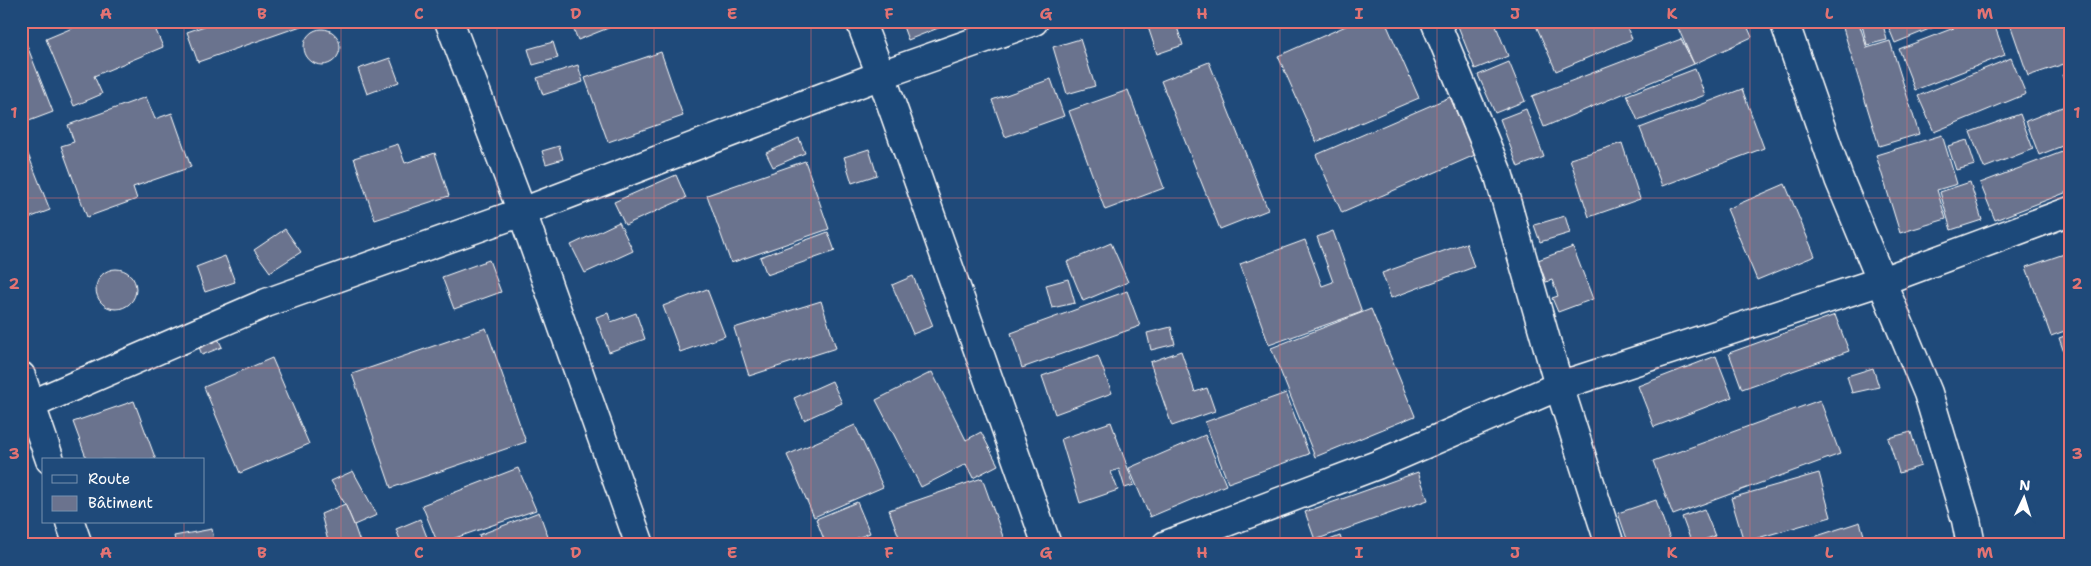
<svg xmlns="http://www.w3.org/2000/svg" width="2091" height="566" font-family="'Shantell Sans',sans-serif">
	<rect width="100%" height="100%" fill="#1f4a7a"/>
	<filter id="ink" filterUnits="userSpaceOnUse"><feTurbulence type="fractalNoise" baseFrequency=".02" numOctaves="2"/><feDisplacementMap in="SourceGraphic" scale="10" xChannelSelector="R" yChannelSelector="G"/><feConvolveMatrix kernelMatrix="1 2 1 2 8 2 1 2 1" color-interpolation-filters="sRGB"/></filter>
	<g filter="url(#ink)">
		<g fill="#6b738e" stroke="#fff">
			<path d="M89,21H152L163,47L94,76L102,94L74,106L46,39Z"/>
			<path d="M219,21H299L301,26L198,62L187,32Z"/>
			<path d="M570,21H626L578,40Z"/>
			<path d="M901,21H956L908,40Z"/>
			<path d="M1146,21H1175L1183,45L1157,54Z"/>
			<path d="M1357,21H1385L1419,98L1316,142L1278,56Z"/>
			<path d="M1456,21H1494L1508,56L1475,69Z"/>
			<path d="M1534,21H1624L1632,39L1556,71Z"/>
			<path d="M1675,21H1745L1752,37L1694,64Z"/>
			<path d="M1861,21H1882L1887,40L1867,45Z"/>
			<path d="M1886,21H1949L1895,43Z"/>
			<path d="M1972,21H1993L2005,55L1915,90L1899,49Z"/>
			<path d="M2009,21H2070V62L2028,76Z"/>
			<path d="M1859,23L1867,48L1890,41L1919,134L1879,146L1843,28Z"/>
			<circle cx="322" cy="47" r="18"/>
			<path d="M24,38L53,112L21,124V39Z"/>
			<path d="M1080,39L1095,86L1067,94L1053,47Z"/>
			<path d="M1681,39L1694,64L1544,127L1532,96Z"/>
			<path d="M553,42L558,58L533,65L528,49Z"/>
			<path d="M661,52L683,116L608,142L585,78Z"/>
			<path d="M390,58L399,82L367,94L358,69Z"/>
			<path d="M2011,58L2026,94L1934,132L1918,96Z"/>
			<path d="M1209,62L1268,210L1220,229L1161,81Z"/>
			<path d="M1509,62L1525,101L1495,113L1478,75Z"/>
			<path d="M578,65L583,82L543,95L537,78Z"/>
			<path d="M1695,69L1705,95L1638,121L1627,95Z"/>
			<path d="M2070,72V95L2062,75Z"/>
			<path d="M1051,79L1064,116L1005,137L992,100Z"/>
			<path d="M1742,89L1764,148L1662,186L1640,128Z"/>
			<path d="M1128,90L1164,188L1105,210L1069,111Z"/>
			<path d="M146,97L155,119L172,113L191,167L133,187L137,199L87,217L61,146L74,142L68,125Z"/>
			<path d="M1450,97L1475,155L1342,213L1316,155Z"/>
			<path d="M2070,104V143L2039,155L2026,121Z"/>
			<path d="M1526,109L1544,157L1518,167L1500,119Z"/>
			<path d="M2020,114L2033,149L1984,168L1970,132Z"/>
			<path d="M1942,135L1957,184L1937,190L1946,219L1900,233L1876,155Z"/>
			<path d="M799,138L805,153L773,167L766,153Z"/>
			<path d="M1967,140L1975,165L1956,170L1948,146Z"/>
			<path d="M1622,143L1640,199L1589,217L1570,159Z"/>
			<path d="M24,144L50,210L21,221V145Z"/>
			<path d="M398,144L405,163L435,153L449,196L375,220L354,158Z"/>
			<path d="M559,146L563,159L546,164L542,151Z"/>
			<path d="M869,149L877,175L852,183L844,157Z"/>
			<path d="M2070,149V191L1995,220L1980,183Z"/>
			<path d="M805,161L829,229L731,263L707,195Z"/>
			<path d="M676,175L686,198L625,225L614,202Z"/>
			<path d="M1970,182L1982,220L1951,230L1940,192Z"/>
			<path d="M1785,184L1815,256L1757,280L1727,209Z"/>
			<path d="M1565,216L1570,233L1540,242L1534,225Z"/>
			<path d="M619,222L633,251L585,273L571,245Z"/>
			<path d="M285,229L301,252L270,272L254,250Z"/>
			<path d="M1333,231L1362,312L1269,345L1240,264L1305,240L1322,286L1333,282L1317,237Z"/>
			<path d="M828,232L835,251L767,275L760,257Z"/>
			<path d="M1111,243L1128,282L1083,301L1067,262Z"/>
			<path d="M1466,243L1474,267L1391,298L1382,273Z"/>
			<path d="M1573,247L1593,299L1558,312L1552,298L1558,296L1552,280L1546,282L1538,260Z"/>
			<path d="M2070,252V329L2051,336L2026,267Z"/>
			<path d="M225,256L235,282L205,292L196,267Z"/>
			<path d="M489,260L501,292L454,309L442,277Z"/>
			<circle cx="116" cy="289" r="20"/>
			<path d="M913,276L933,326L913,334L892,285Z"/>
			<path d="M1068,279L1075,303L1052,308L1046,285Z"/>
			<path d="M707,289L725,336L680,352L663,306Z"/>
			<path d="M1127,291L1140,326L1022,368L1011,333Z"/>
			<path d="M821,301L836,348L749,376L734,328Z"/>
			<path d="M1371,309L1415,416L1315,457L1271,348Z"/>
			<path d="M608,313L611,322L636,313L645,339L609,352L596,317Z"/>
			<path d="M1835,315L1849,351L1742,389L1729,353Z"/>
			<path d="M1171,327L1175,344L1151,350L1147,333Z"/>
			<path d="M486,328L526,442L391,488L352,374Z"/>
			<path d="M215,332L222,347L202,355L196,339Z"/>
			<path d="M2070,334V363L2068,364L2059,338Z"/>
			<path d="M1181,351L1195,392L1207,388L1215,411L1172,426L1150,362Z"/>
			<path d="M1098,356L1112,393L1055,414L1042,376Z"/>
			<path d="M1716,356L1732,397L1654,427L1638,386Z"/>
			<path d="M272,358L309,444L240,473L204,387Z"/>
			<path d="M1873,368L1879,387L1852,393L1847,376Z"/>
			<path d="M932,372L966,440L981,432L998,465L973,478L966,464L921,487L876,400Z"/>
			<path d="M832,381L842,403L804,420L794,398Z"/>
			<path d="M1286,393L1309,454L1228,483L1205,422Z"/>
			<path d="M1820,400L1840,454L1673,515L1653,461Z"/>
			<path d="M134,401L156,460H87L73,422Z"/>
			<path d="M1111,422L1134,485L1125,488L1119,469L1111,472L1118,490L1080,503L1061,439Z"/>
			<path d="M855,425L883,487L814,517L787,455Z"/>
			<path d="M1911,432L1921,466L1899,473L1888,438Z"/>
			<path d="M1205,435L1226,485L1150,517L1129,468Z"/>
			<path d="M518,468L536,510L438,544L422,505Z"/>
			<path d="M353,471L377,515L354,525L345,504L331,481Z"/>
			<path d="M1418,472L1428,500L1315,540L1305,512Z"/>
			<path d="M1819,473L1831,517L1744,542L1731,498Z"/>
			<path d="M982,478L1006,545H902L889,510Z"/>
			<path d="M1656,500L1672,545H1629L1618,513Z"/>
			<path d="M857,502L870,533L840,545H826L816,519Z"/>
			<path d="M345,504L354,525L361,545H329L321,514Z"/>
			<path d="M1704,509L1715,536L1692,544L1682,517Z"/>
			<path d="M539,512L551,545H483L479,535Z"/>
			<path d="M420,519L430,545H402L396,529Z"/>
			<path d="M1860,522L1867,545H1789Z"/>
			<path d="M212,529L215,545H176L174,536Z"/>
			<path d="M21,533L28,545H21Z"/>
			<path d="M1340,536L1343,545H1316Z"/>
			<path d="M879,538L882,545H861Z"/>
		</g>
		<g fill="none" stroke-linecap="round" stroke-linejoin="round">
			<g stroke="#fff" stroke-width="31">
				<g id="minor">
					<path d="M449,21L522,212L640,545"/>
					<path d="M860,21L881,75L1047,545"/>
					<path d="M1435,21L1499,176L1559,386L1610,545"/>
					<path d="M21,376L50,460"/>
					<path d="M21,409L266,303L522,212L881,75L1034,21"/>
					<path d="M70,522L78,545"/>
					<path d="M1166,545L1377,465L1559,386L1882,281L2070,211"/>
				</g>
			</g>
			<g stroke="#fff" stroke-width="31">
				<path id="highway" d="M1784,21L1839,179L1928,393L1966,520L1971,545"/>
			</g>
			<use href="#minor" stroke="#1f4a7a" stroke-width="28"/>
			<use href="#highway" stroke="#1f4a7a" stroke-width="28"/>
		</g>
	</g>
	<path fill="none" stroke="#e47373" stroke-width="1" stroke-opacity="0.55" d="M184,21V460M341,21V545M497,21V545M654,21V545M811,21V545M967,21V545M1124,21V545M1280,21V545M1437,21V545M1594,21V545M1750,21V545M1907,21V545M21,198H2070M21,368H2070M184,522V545"/>
	<rect width="2091" height="566" fill="none" stroke="#1f4a7a" stroke-width="55"/>
	<rect x="42" y="458" width="162" height="65" fill="#1f4a7a" stroke="#7992af"/>
	<rect x="52" y="475" width="25" height="8" fill="#1f4a7a" stroke="#7992af"/>
	<text x="88" y="484" font-size="15" fill="#ffffff">Route</text>
	<rect x="52" y="496" width="25" height="15" fill="#6b738e" stroke="#7992af"/>
	<text x="88" y="508" font-size="15" fill="#ffffff">Bâtiment</text>
	<g transform="translate(2024 498) rotate(4)" stroke="#1f4a7a" stroke-width="4" paint-order="stroke">
	<path d="M0-4L9 19L0 12L-9 19Z" fill="#ffffff"/>
	<text y="-8" font-size="14" font-weight="bold" text-anchor="middle" fill="#ffffff">N</text>
	</g>
	<rect x="28" y="28" width="2036" height="510" fill="none" stroke="#e47373" stroke-width="2"/>
	<g font-size="16" text-anchor="middle" font-weight="bold" fill="#e47373">
		<text x="106" y="19">A</text>
		<text x="262" y="19">B</text>
		<text x="419" y="19">C</text>
		<text x="576" y="19">D</text>
		<text x="732" y="19">E</text>
		<text x="889" y="19">F</text>
		<text x="1046" y="19">G</text>
		<text x="1202" y="19">H</text>
		<text x="1359" y="19">I</text>
		<text x="1515" y="19">J</text>
		<text x="1672" y="19">K</text>
		<text x="1829" y="19">L</text>
		<text x="1985" y="19">M</text>
		<text x="14" y="118">1</text>
		<text x="2077" y="118">1</text>
		<text x="14" y="289">2</text>
		<text x="2077" y="289">2</text>
		<text x="14" y="459">3</text>
		<text x="2077" y="459">3</text>
		<text x="106" y="558">A</text>
		<text x="262" y="558">B</text>
		<text x="419" y="558">C</text>
		<text x="576" y="558">D</text>
		<text x="732" y="558">E</text>
		<text x="889" y="558">F</text>
		<text x="1046" y="558">G</text>
		<text x="1202" y="558">H</text>
		<text x="1359" y="558">I</text>
		<text x="1515" y="558">J</text>
		<text x="1672" y="558">K</text>
		<text x="1829" y="558">L</text>
		<text x="1985" y="558">M</text>
	</g>
</svg>
